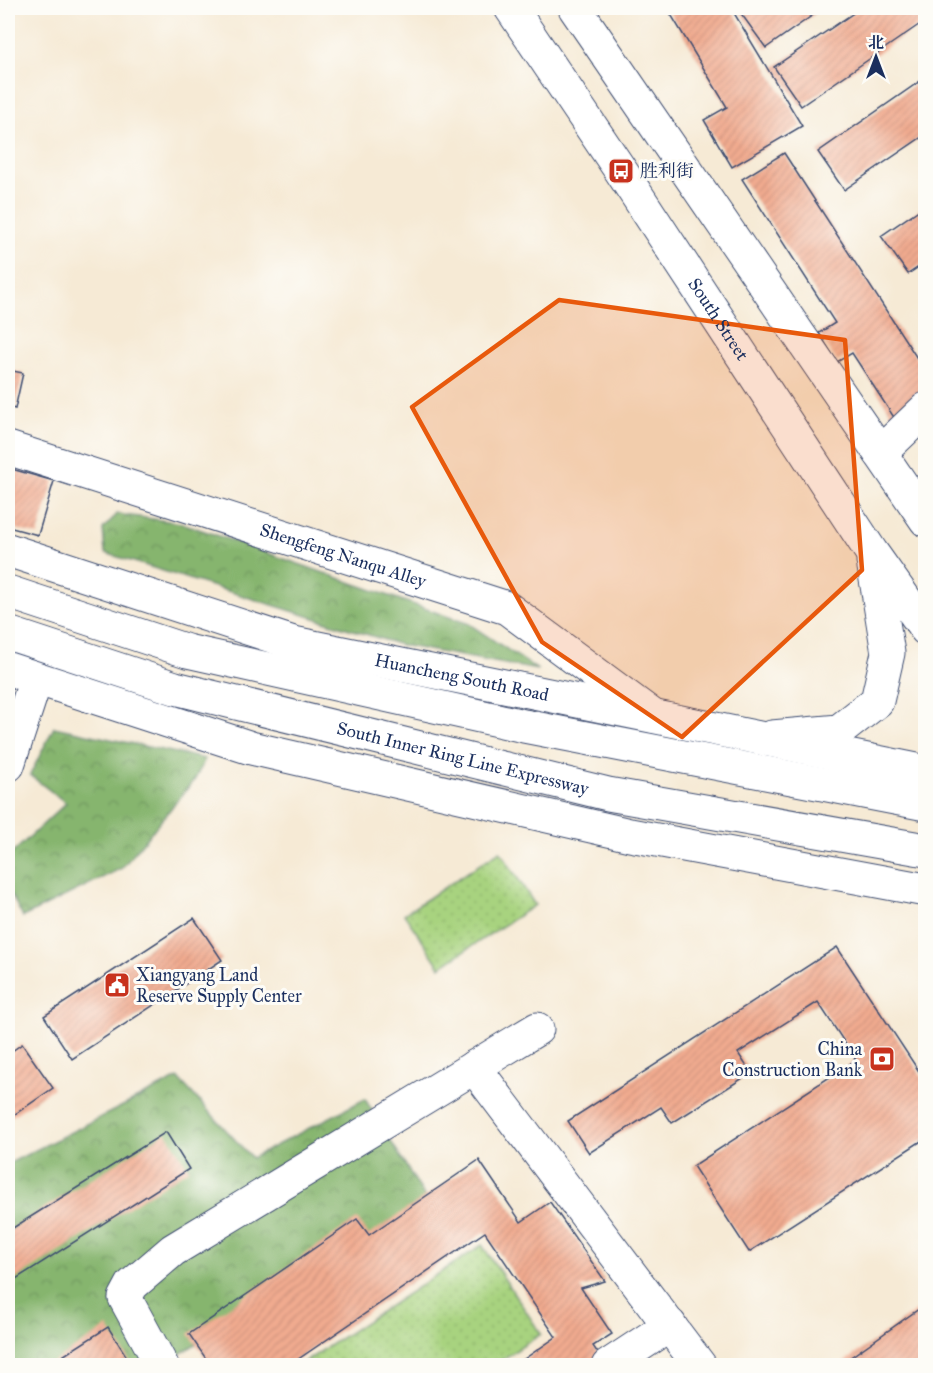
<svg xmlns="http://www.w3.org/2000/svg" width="933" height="1373" font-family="'IM FELL Great Primer','Noto Serif SC',serif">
	<defs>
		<pattern id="forest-crowns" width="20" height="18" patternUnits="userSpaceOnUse" patternTransform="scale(1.5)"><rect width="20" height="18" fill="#86b56e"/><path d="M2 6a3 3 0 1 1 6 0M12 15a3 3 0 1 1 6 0" fill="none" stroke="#6d945e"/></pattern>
		<pattern id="park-dots" width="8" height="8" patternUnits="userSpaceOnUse" patternTransform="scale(1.5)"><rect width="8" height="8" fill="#a8d37f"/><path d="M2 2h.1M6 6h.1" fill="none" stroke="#90b570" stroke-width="1.8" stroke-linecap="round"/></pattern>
		<pattern id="building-hatch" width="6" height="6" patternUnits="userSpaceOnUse" patternTransform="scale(1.5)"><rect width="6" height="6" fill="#f1ab8f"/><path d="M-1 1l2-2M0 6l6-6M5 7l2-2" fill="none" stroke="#ce937e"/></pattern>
	</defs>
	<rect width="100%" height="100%" fill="#fdfcf7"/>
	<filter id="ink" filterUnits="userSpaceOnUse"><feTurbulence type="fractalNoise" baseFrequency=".0167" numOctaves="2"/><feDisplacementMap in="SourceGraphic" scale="12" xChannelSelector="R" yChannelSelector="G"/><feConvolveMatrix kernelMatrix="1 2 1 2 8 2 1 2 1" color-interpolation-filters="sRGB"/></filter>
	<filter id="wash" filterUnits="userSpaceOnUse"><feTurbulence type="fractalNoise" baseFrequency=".008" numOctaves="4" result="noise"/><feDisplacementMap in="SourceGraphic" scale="24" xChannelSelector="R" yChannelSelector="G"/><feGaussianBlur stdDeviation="1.35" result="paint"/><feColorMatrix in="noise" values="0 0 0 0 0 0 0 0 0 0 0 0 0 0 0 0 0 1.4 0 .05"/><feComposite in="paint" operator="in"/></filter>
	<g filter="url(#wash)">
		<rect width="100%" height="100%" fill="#f6ead5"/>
		<g fill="url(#forest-crowns)" stroke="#507266" stroke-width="1.5">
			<path d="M117,514L182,523L469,624L538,670L401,645L105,553L103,529Z"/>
			<path d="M54,727L205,759L195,779L122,868L23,917L8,889V857L66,803L30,775Z"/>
			<path d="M178,1078L252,1158L365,1099L427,1200L162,1365L8,1366V1164Z"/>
		</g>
		<g fill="url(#park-dots)" stroke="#62816e" stroke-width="1.5">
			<path d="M500,851L535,905L440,967L404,914Z"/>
			<path d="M482,1245L541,1334L494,1365H300Z"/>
		</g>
		<g id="blocks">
			<g fill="url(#building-hatch)">
				<path d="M667,8H731L802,126L732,167L704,120L727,107Z"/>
				<path d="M737,8H823L766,48Z"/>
				<path d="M861,8H925L926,20L801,106L774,67Z"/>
				<path d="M926,77V134L844,190L818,152Z"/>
				<path d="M784,153L926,372V400L895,419L852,353L837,362L819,333L835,323L742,179Z"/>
				<path d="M926,205V262L908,274L881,236Z"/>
				<path d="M8,370L23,373L15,409L8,407Z"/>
				<path d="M8,468L54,481L38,535L8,527Z"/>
				<path d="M194,918L222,960L72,1059L44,1016Z"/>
				<path d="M837,947L926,1082V1138L749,1252L693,1166L856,1060L818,1002L738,1053L751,1073L672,1123L661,1107L589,1153L568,1121Z"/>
				<path d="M22,1044L53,1088L8,1119V1054Z"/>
				<path d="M166,1132L189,1169L8,1284V1231Z"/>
				<path d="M479,1160L521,1222L550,1202L605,1281L581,1288L612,1334L593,1346L604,1362L598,1366H514L556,1337L485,1232L288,1366H205L209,1363L189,1334L357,1219L369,1235Z"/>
				<path d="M926,1304V1366H838Z"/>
				<path d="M108,1327L132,1365L47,1366Z"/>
			</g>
		</g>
	</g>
	<g filter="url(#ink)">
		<use href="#blocks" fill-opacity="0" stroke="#3c4b70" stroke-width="1.5"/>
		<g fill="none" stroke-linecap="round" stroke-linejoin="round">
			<g stroke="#3c4b70" stroke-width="35">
				<g id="minor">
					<path id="s1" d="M8,448L507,608L653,716"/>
					<path d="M880,453L926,409"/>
					<path d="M8,765L36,679"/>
					<path d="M474,1067L700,1366"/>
					<path d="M162,1366L125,1298L132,1285L173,1250L537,1029"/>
					<path d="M608,1366L670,1325"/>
				</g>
			</g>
			<g stroke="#3c4b70" stroke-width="35">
				<g id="major">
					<path id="s2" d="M511,8L621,171L872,553L926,629"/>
					<path d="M575,8L926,520"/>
					<path d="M772,737L839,731L877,701L888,653L873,561"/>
				</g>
			</g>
			<g stroke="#3c4b70" stroke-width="35">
				<g id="highway">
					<path id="s3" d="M8,550L293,643L926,772"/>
					<path d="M8,592L187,651L524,726L926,804"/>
					<path id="s4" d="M8,633L175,688L608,794L926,850"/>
					<path d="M8,669L251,748L630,835L926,890"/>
				</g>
			</g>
			<use href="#minor" stroke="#fff" stroke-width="33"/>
			<use href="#major" stroke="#fff" stroke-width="33"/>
			<use href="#highway" stroke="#fff" stroke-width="33"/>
		</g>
	</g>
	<path fill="#e8590c" fill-opacity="0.2" stroke="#e8590c" stroke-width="4.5" stroke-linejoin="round" d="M559,300L845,340L862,570L682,737L542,642L412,407Z"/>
	<defs>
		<g id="bus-square" transform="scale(1.35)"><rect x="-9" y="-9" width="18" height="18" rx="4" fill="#c8321e" stroke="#fdfcf7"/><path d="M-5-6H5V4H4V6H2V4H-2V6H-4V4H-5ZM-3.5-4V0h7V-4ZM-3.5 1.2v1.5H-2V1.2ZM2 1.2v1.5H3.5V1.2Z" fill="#fff"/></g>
		<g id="civic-square" transform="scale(1.35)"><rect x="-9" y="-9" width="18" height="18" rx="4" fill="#c8321e" stroke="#fdfcf7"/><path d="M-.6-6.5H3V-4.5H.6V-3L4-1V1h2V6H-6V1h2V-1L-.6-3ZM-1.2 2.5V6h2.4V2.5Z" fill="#fff"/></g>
		<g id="bank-square" transform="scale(1.35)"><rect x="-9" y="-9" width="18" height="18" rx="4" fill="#c8321e" stroke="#fdfcf7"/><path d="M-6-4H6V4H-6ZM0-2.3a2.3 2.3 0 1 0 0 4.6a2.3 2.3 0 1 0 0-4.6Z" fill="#fff"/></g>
	</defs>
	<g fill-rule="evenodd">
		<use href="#bus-square" x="621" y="171"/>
		<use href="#civic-square" x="117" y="985"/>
		<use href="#bank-square" x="882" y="1059"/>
	</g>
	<g text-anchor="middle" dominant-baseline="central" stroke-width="6" stroke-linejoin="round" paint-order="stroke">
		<g font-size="18" fill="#1b2f5e" stroke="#fdfcf7" text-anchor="start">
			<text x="640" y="171">胜利街</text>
			<text x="136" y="975">Xiangyang Land<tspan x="136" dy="21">Reserve Supply Center</tspan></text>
			<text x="862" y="1049" text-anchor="end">China<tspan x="862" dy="21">Construction Bank</tspan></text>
		</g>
		<g font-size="18" fill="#1b2f5e" stroke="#fdfcf7">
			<text stroke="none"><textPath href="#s2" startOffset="374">South Street</textPath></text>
			<text stroke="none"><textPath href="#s1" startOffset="352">Shengfeng Nanqu Alley</textPath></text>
			<text stroke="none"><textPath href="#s3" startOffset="472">Huancheng South Road</textPath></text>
			<text stroke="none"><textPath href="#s4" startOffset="472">South Inner Ring Line Expressway</textPath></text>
		</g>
	</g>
	<rect width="933" height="1373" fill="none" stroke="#fdfcf7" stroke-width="30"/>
	<g transform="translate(876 57)" stroke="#fdfcf7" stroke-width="4.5" paint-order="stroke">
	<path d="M0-4.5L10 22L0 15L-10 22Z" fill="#1b2f5e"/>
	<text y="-9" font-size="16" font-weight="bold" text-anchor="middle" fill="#1b2f5e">北</text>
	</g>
</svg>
